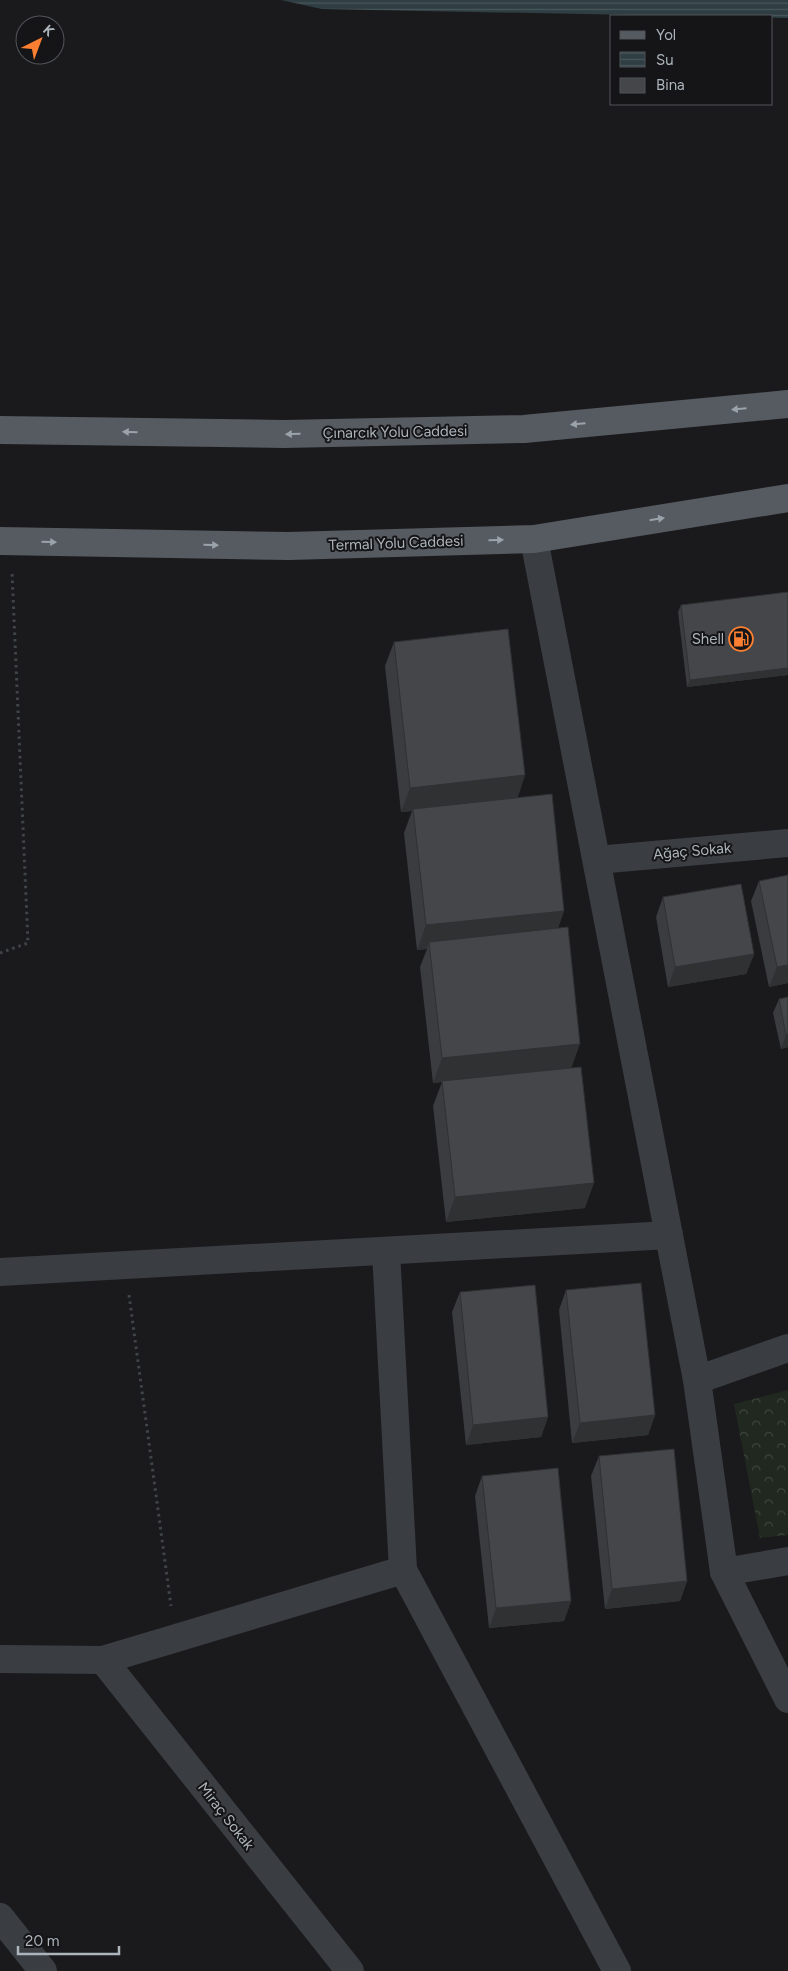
<svg xmlns="http://www.w3.org/2000/svg" width="788" height="1971" font-family="Figtree,sans-serif">
	<defs>
		<pattern id="forest-crowns" width="20" height="18" patternUnits="userSpaceOnUse" patternTransform="scale(1.25)"><rect width="20" height="18" fill="#20281f"/><path d="M2 6a3 3 0 1 1 6 0M12 15a3 3 0 1 1 6 0" fill="none" stroke="#3e453e"/></pattern>
		<pattern id="water-rules" width="6" height="5" patternUnits="userSpaceOnUse" patternTransform="scale(1.25)"><rect width="6" height="5" fill="#2e3e42"/><path d="M0 2.5h6" fill="none" stroke="#4a585b"/></pattern>
	</defs>
	<rect width="100%" height="100%" fill="#1a1a1c"/>
	<path fill="url(#forest-crowns)" d="M788,1390V1535L760,1538L734,1404Z"/>
	<path fill="url(#water-rules)" d="M281,0H788V18L322,9Z"/>
	<g fill="none" stroke-linecap="round" stroke-linejoin="round">
		<g stroke="#404549" stroke-width="3" stroke-dasharray="2.5 4" stroke-linecap="butt">
			<path d="M0,953L28,943L12,572"/>
			<path d="M129,1295L171,1606"/>
		</g>
		<g stroke="#3a3e42" stroke-width="28">
			<path d="M534,539L697,1380L724,1572L788,1699"/>
			<path d="M597,860L788,843"/>
			<path d="M386,1251L403,1570"/>
			<path d="M0,1272L669,1235"/>
			<path d="M697,1380L788,1348"/>
			<path d="M724,1572L788,1561"/>
			<path d="M0,1659L103,1660L403,1570L617,1971"/>
			<path d="M103,1660L350,1971"/>
			<path d="M0,1917L43,1971"/>
		</g>
		<g stroke="#565b61" stroke-width="28">
			<path d="M0,430L284,434L524,429L788,404"/>
			<path d="M0,541L289,546L534,539L788,498"/>
		</g>
	</g>
	<g fill="#3a3c3f">
		<path d="M788,592V675L687,687L678,612L681,605Z"/>
		<path d="M394,642L525,775L517,798L564,911L558,928L585,1208L446,1222L433,1106L442,1082L433,1083L420,967L427,949L417,950L404,833L412,811L401,812L385,666Z"/>
		<path d="M759,881L788,983L769,987L751,901Z"/>
		<path d="M663,897L754,954L746,974L668,987L656,917Z"/>
		<path d="M788,997V1047L781,1049L773,1013L779,999Z"/>
		<path d="M566,1290L655,1415L648,1435L572,1443L559,1310Z"/>
		<path d="M460,1292L548,1417L541,1437L466,1445L452,1312Z"/>
		<path d="M599,1456L687,1581L680,1601L605,1609L591,1476Z"/>
		<path d="M482,1476L571,1601L564,1621L489,1628L475,1496Z"/>
	</g>
	<g fill="#303133">
		<path d="M788,668V675L687,687L690,680Z"/>
		<path d="M525,775L517,800L413,809L412,811L401,812L410,788Z"/>
		<path d="M564,911L555,936L429,942L427,949L417,950L426,925Z"/>
		<path d="M754,954L746,974L668,987L675,967Z"/>
		<path d="M788,965V983L769,987L777,967Z"/>
		<path d="M788,1034V1047L781,1049L786,1035Z"/>
		<path d="M580,1044L571,1069L433,1083L442,1058Z"/>
		<path d="M594,1183L585,1208L446,1222L455,1197Z"/>
		<path d="M655,1415L648,1435L572,1443L580,1423Z"/>
		<path d="M548,1417L541,1437L466,1445L473,1425Z"/>
		<path d="M687,1581L680,1601L605,1609L612,1589Z"/>
		<path d="M571,1601L564,1621L489,1628L496,1608Z"/>
	</g>
	<g fill="#444649" stroke="#303133">
		<path d="M788,592V668L690,680L681,605Z"/>
		<path d="M508,629L525,775L410,788L394,642Z"/>
		<path d="M552,794L564,911L426,925L413,809Z"/>
		<path d="M788,875V965L777,967L759,881Z"/>
		<path d="M741,884L754,954L675,967L663,897Z"/>
		<path d="M568,927L580,1044L442,1058L429,942Z"/>
		<path d="M788,997V1034L786,1035L779,999Z"/>
		<path d="M581,1067L594,1183L455,1197L442,1081Z"/>
		<path d="M641,1283L655,1415L580,1423L566,1290Z"/>
		<path d="M535,1285L548,1417L473,1425L460,1292Z"/>
		<path d="M674,1449L687,1581L612,1589L599,1456Z"/>
		<path d="M558,1468L571,1601L496,1608L482,1476Z"/>
	</g>
	<defs><path id="oneway-solid" d="M-6-.8H1V-3.2L6.5 0L1 3.2V.8H-6Z" transform="scale(1.25)"/></defs>
	<g fill="#9ba3aa">
		<use href="#oneway-solid" transform="translate(739 409) rotate(175)"/>
		<use href="#oneway-solid" transform="translate(578 424) rotate(175)"/>
		<use href="#oneway-solid" transform="translate(130 432) rotate(-179)"/>
		<use href="#oneway-solid" transform="translate(293 434) rotate(179)"/>
		<use href="#oneway-solid" transform="translate(657 519) rotate(-9)"/>
		<use href="#oneway-solid" transform="translate(496 540) rotate(-2)"/>
		<use href="#oneway-solid" transform="translate(49 542) rotate(1)"/>
		<use href="#oneway-solid" transform="translate(211 545) rotate(1)"/>
	</g>
	<defs>
		<g id="fuel-ring" transform="scale(1.25)"><circle r="9.5" fill="#151517" stroke="#fd8032" stroke-width="1.5"/><path d="M-5.5-6h7V0h2V4h1.3V-2.5L3-4.5l.8-.8L6-3V5H2.5V1h-1V6h-7ZM-4.2-4.7v3.2H.2V-4.7Z" fill="#fd8032"/></g>
	</defs>
	<g fill-rule="evenodd">
		<use href="#fuel-ring" x="741" y="639"/>
	</g>
	<g text-anchor="middle" dominant-baseline="central" stroke-width="4" stroke-linejoin="round" paint-order="stroke">
		<g font-size="15" fill="#acb5bc" stroke="#151517">
			<text transform="translate(395 432) rotate(-1)">Çınarcık Yolu Caddesi</text>
			<text transform="translate(396 543) rotate(-2)">Termal Yolu Caddesi</text>
			<text transform="translate(692 851) rotate(-5)">Ağaç Sokak</text>
			<text transform="translate(226 1816) rotate(52)">Miraç Sokak</text>
		</g>
		<g font-size="15" fill="#acb5bc" stroke="#151517" text-anchor="end">
			<text x="724" y="639">Shell</text>
		</g>
	</g>
	<rect x="610" y="15" width="162" height="90" fill="#151517" stroke="#515559"/>
	<rect x="620" y="31" width="25" height="8" fill="#565b61" stroke="#515559"/>
	<text x="656" y="40" font-size="15" fill="#acb5bc">Yol</text>
	<rect x="620" y="52" width="25" height="15" fill="url(#water-rules)" stroke="#515559"/>
	<text x="656" y="65" font-size="15" fill="#acb5bc">Su</text>
	<rect x="620" y="78" width="25" height="15" fill="#444649" stroke="#515559"/>
	<text x="656" y="90" font-size="15" fill="#acb5bc">Bina</text>
	<g transform="translate(40 40) rotate(42)"><circle r="24" fill="#151517" stroke="#515559"/>
	<path d="M0-4L9 19L0 12L-9 19Z" fill="#fd8032"/>
	<text y="-8" font-size="14" font-weight="bold" text-anchor="middle" fill="#acb5bc">K</text>
	</g>
	<path d="M18 1946v8h101v-8" fill="none" stroke="#acb5bc" stroke-width="2.5"/>
	<text x="25" y="1946" font-size="15" fill="#acb5bc" stroke="#151517" stroke-width="4" paint-order="stroke">20 m</text>
</svg>
